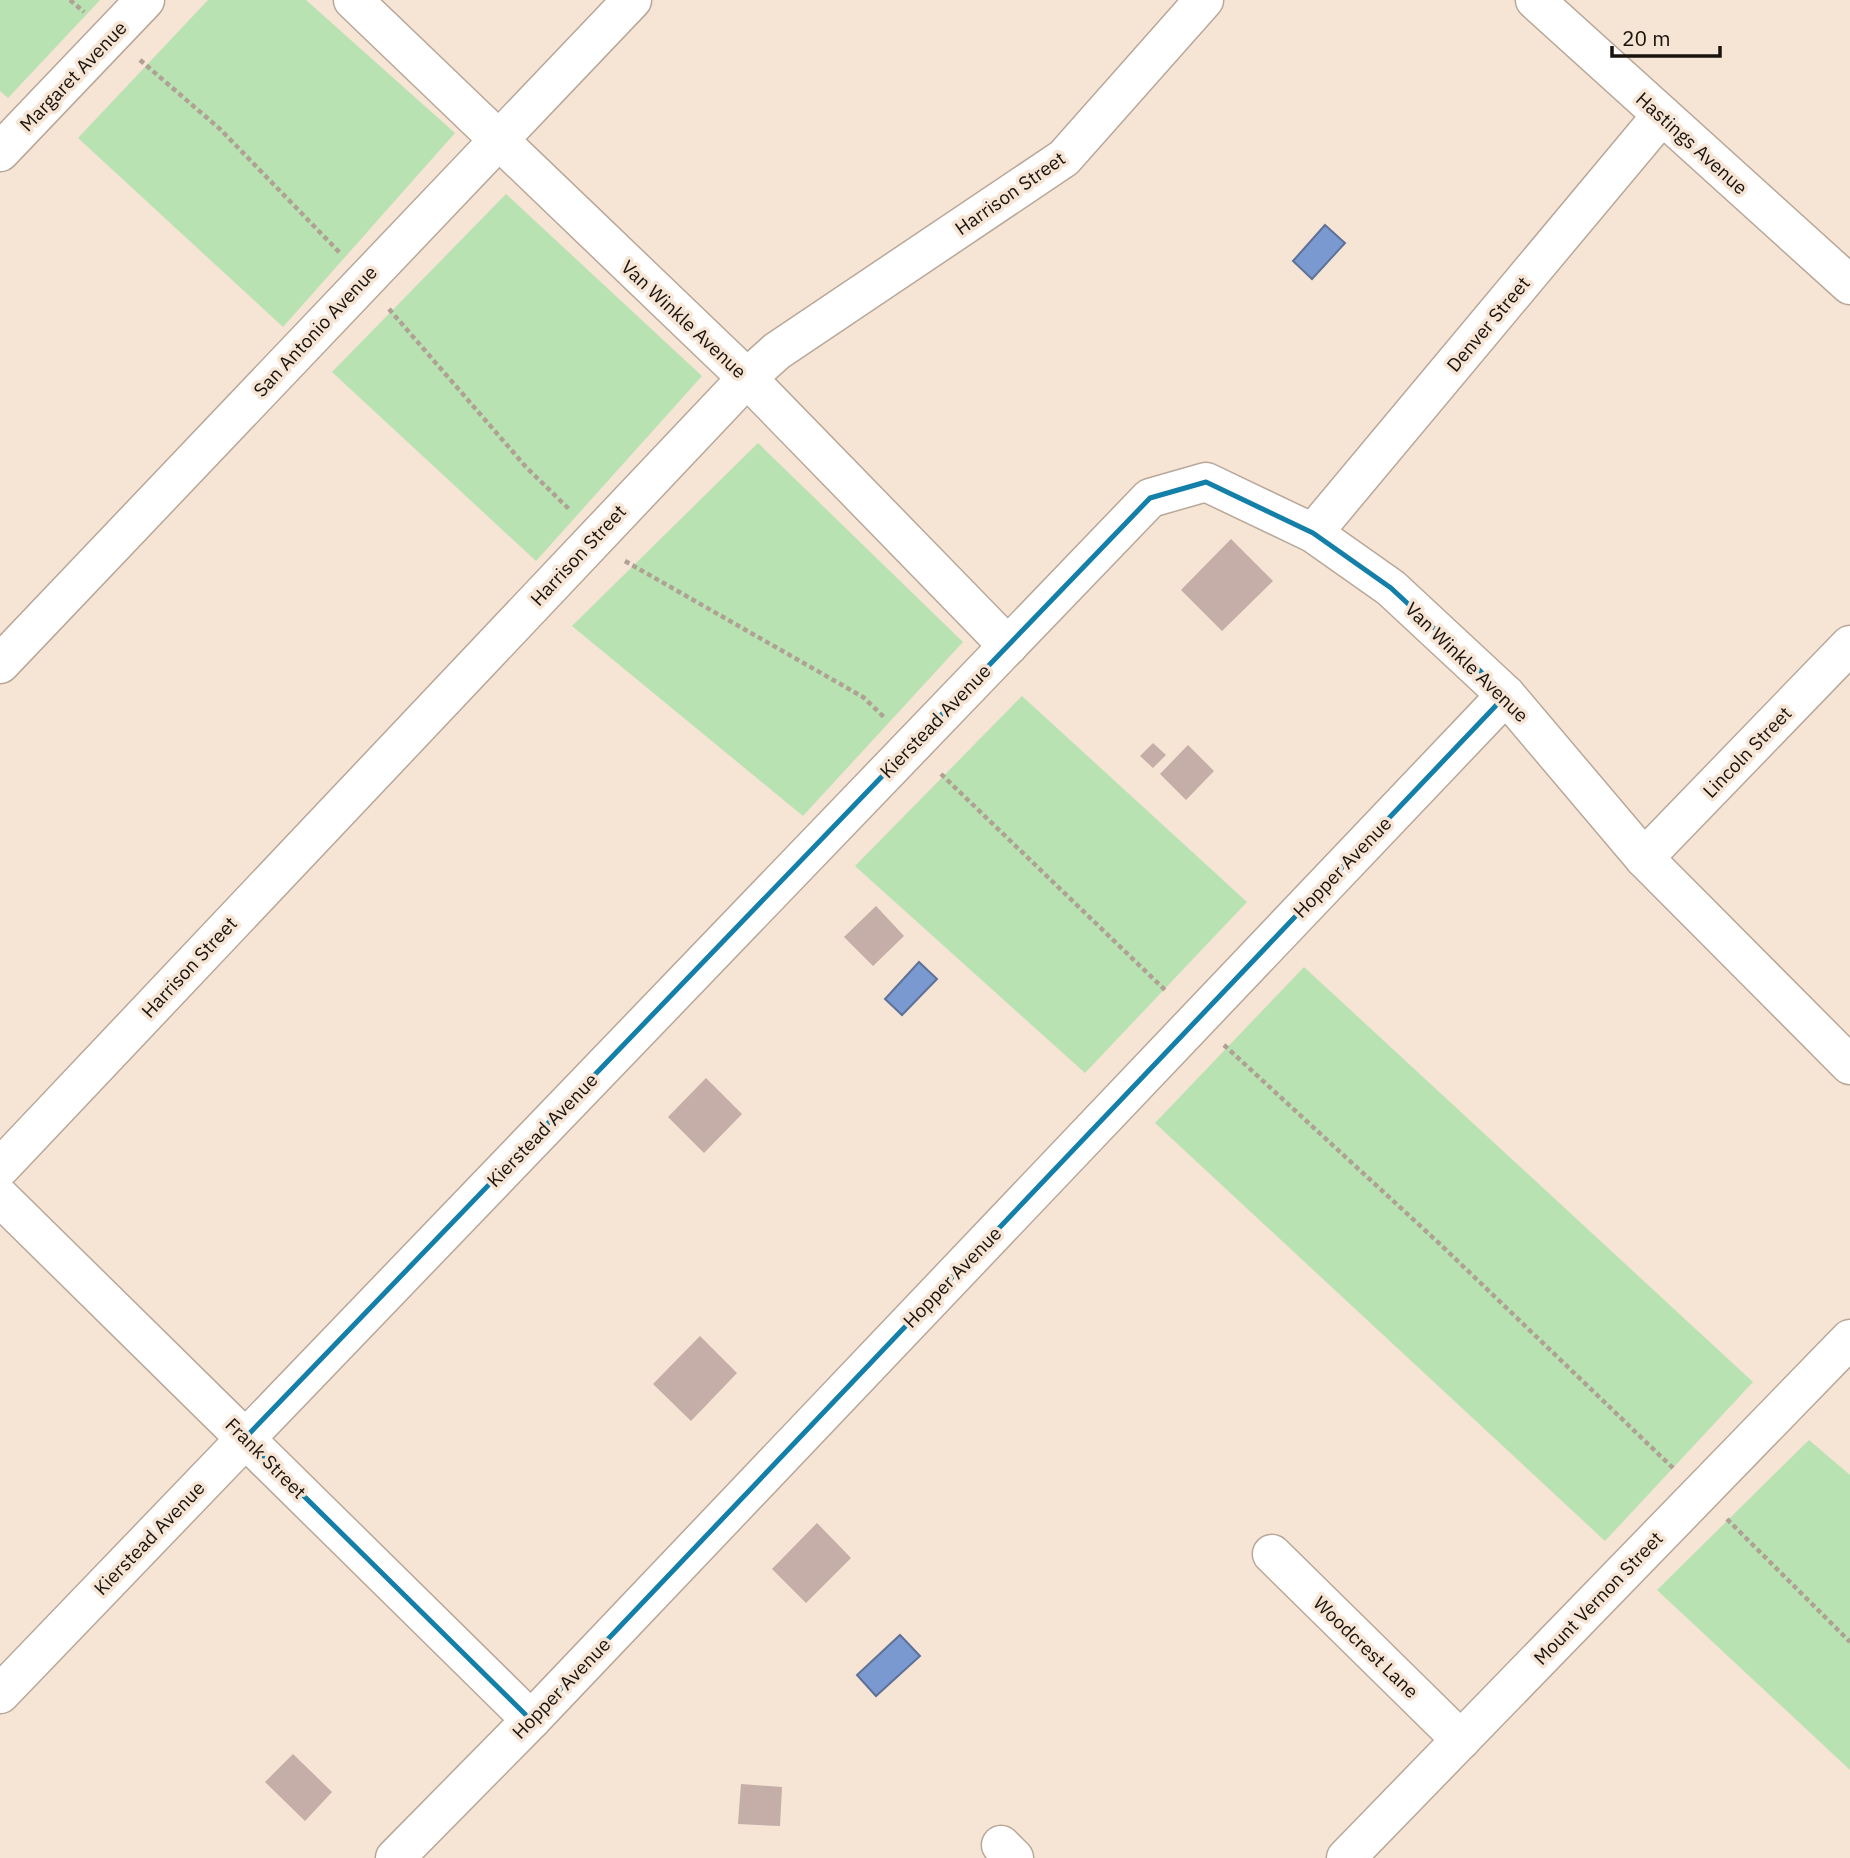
<svg xmlns="http://www.w3.org/2000/svg" width="1850" height="1858" font-family="'IBM Plex Sans',sans-serif">
	<rect width="100%" height="100%" fill="#f6e4d4"/>
	<g fill="#b9e2b3">
		<path d="M0,0H100L8,98L0,91Z"/>
		<path d="M208,0H306L455,133L283,327L78,138Z"/>
		<path d="M506,194L702,376L536,561L332,372Z"/>
		<path d="M758,443L963,642L803,816L572,626Z"/>
		<path d="M1022,696L1247,902L1085,1073L855,866Z"/>
		<path d="M1304,967L1753,1382L1605,1541L1155,1123Z"/>
		<path d="M1809,1440L1850,1475V1770L1657,1590Z"/>
	</g>
	<g fill="#7b99d1" stroke="#5e7196" stroke-width="2">
		<path d="M1325,225L1345,243L1312,279L1293,261Z"/>
		<path d="M919,962L937,979L902,1015L885,999Z"/>
		<path d="M900,1635L920,1656L876,1696L857,1675Z"/>
	</g>
	<g fill="#c5ada8">
		<path d="M1231,539L1273,581L1222,631L1181,590Z"/>
		<path d="M1153,743L1166,755L1153,768L1140,756Z"/>
		<path d="M1188,745L1214,771L1186,800L1160,774Z"/>
		<path d="M876,906L904,936L873,966L844,937Z"/>
		<path d="M706,1078L742,1114L704,1153L668,1117Z"/>
		<path d="M700,1336L737,1373L691,1421L653,1384Z"/>
		<path d="M817,1523L851,1558L806,1603L772,1569Z"/>
		<path d="M293,1754L332,1792L305,1821L265,1782Z"/>
		<path d="M741,1784L782,1787L780,1826L738,1824Z"/>
	</g>
	<g fill="none" stroke-linecap="round" stroke-linejoin="round">
		<g stroke="#b8a899" stroke-width="41">
			<g id="minor">
				<path d="M353,0L747,378L1008,646"/>
				<path d="M1535,0L1850,285"/>
				<path d="M0,152L145,0"/>
				<path d="M1313,533L1662,115"/>
				<path d="M0,664L632,0"/>
				<path d="M1644,858L1850,645"/>
				<path d="M0,1168L747,378L777,351L1064,158L1204,0"/>
				<path d="M0,1197L531,1720"/>
				<path d="M1272,1554L1461,1740"/>
				<path d="M0,1694L1150,498L1206,482L1313,533L1391,588L1506,695L1644,858L1850,1065"/>
				<path d="M1001,1845L1014,1858"/>
				<path d="M395,1858L531,1720L1506,695"/>
				<path d="M1346,1858L1850,1339"/>
			</g>
		</g>
		<g stroke="#afa194" stroke-width="4.5" stroke-dasharray="5 3.5" stroke-linecap="butt">
			<path d="M70,0L84,12"/>
			<path d="M140,60L220,129L340,253"/>
			<path d="M389,309L526,467L570,510"/>
			<path d="M625,561L863,697L886,719"/>
			<path d="M941,774L1165,990"/>
			<path d="M1224,1045L1441,1245L1673,1468"/>
			<path d="M1727,1519L1850,1642"/>
		</g>
		<use href="#minor" stroke="#fff" stroke-width="38"/>
	</g>
	<path fill="none" stroke="#1480a9" stroke-width="5" stroke-linejoin="round" d="M1206,482L1313,533L1391,588L1506,695L531,1720L245,1438L1150,498Z"/>
	<g text-anchor="middle" dominant-baseline="central" stroke-width="7" stroke-linejoin="round" paint-order="stroke">
		<g font-size="19" fill="#19130d" stroke="#f6e4d4">
			<text transform="translate(73 76) rotate(-46)">Margaret Avenue</text>
			<text transform="translate(1692 143) rotate(42)">Hastings Avenue</text>
			<text transform="translate(1010 193) rotate(-35)">Harrison Street</text>
			<text transform="translate(684 319) rotate(43)">Van Winkle Avenue</text>
			<text transform="translate(1488 324) rotate(-50)">Denver Street</text>
			<text transform="translate(315 331) rotate(-47)">San Antonio Avenue</text>
			<text transform="translate(578 555) rotate(-47)">Harrison Street</text>
			<text transform="translate(1467 662) rotate(44)">Van Winkle Avenue</text>
			<text transform="translate(935 721) rotate(-46)">Kierstead Avenue</text>
			<text transform="translate(1747 752) rotate(-46)">Lincoln Street</text>
			<text transform="translate(1342 867) rotate(-46)">Hopper Avenue</text>
			<text transform="translate(189 967) rotate(-47)">Harrison Street</text>
			<text transform="translate(542 1130) rotate(-46)">Kierstead Avenue</text>
			<text transform="translate(952 1277) rotate(-46)">Hopper Avenue</text>
			<text transform="translate(266 1458) rotate(45)">Frank Street</text>
			<text transform="translate(149 1538) rotate(-46)">Kierstead Avenue</text>
			<text transform="translate(1598 1598) rotate(-46)">Mount Vernon Street</text>
			<text transform="translate(1366 1647) rotate(44)">Woodcrest Lane</text>
			<text transform="translate(561 1688) rotate(-46)">Hopper Avenue</text>
		</g>
	</g>
	<path d="M1612 46v10h108v-10" fill="none" stroke="#19130d" stroke-width="3.5"/>
	<text x="1622" y="46" font-size="21" fill="#19130d" stroke="#f6e4d4" stroke-width="5" paint-order="stroke">20 m</text>
</svg>
